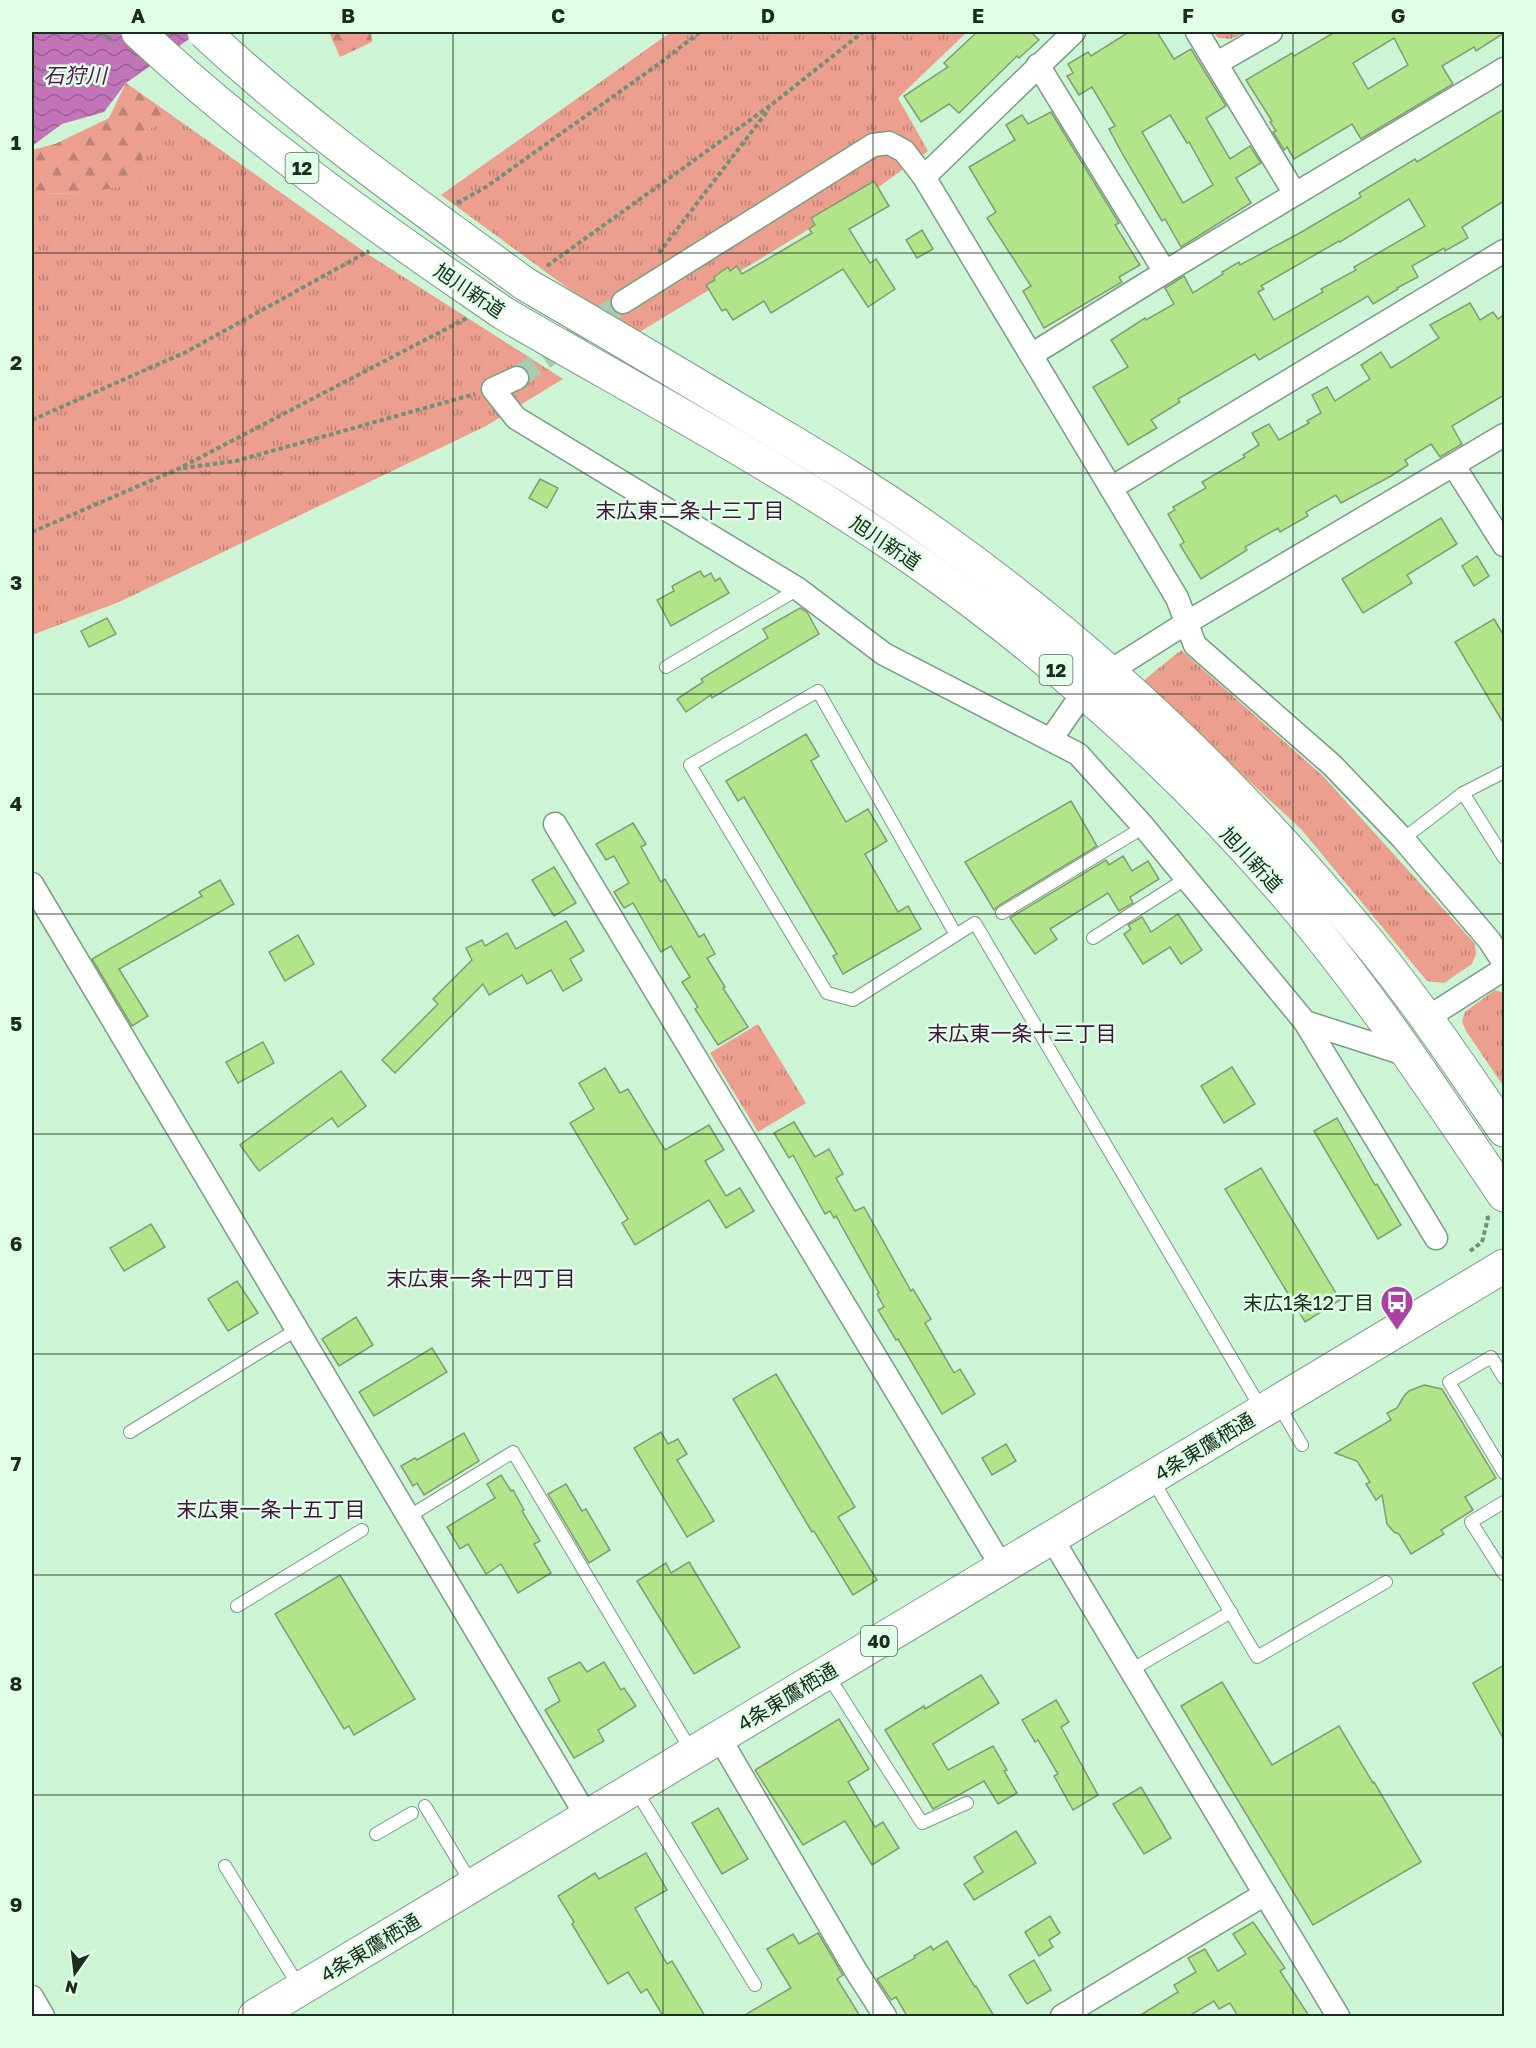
<svg xmlns="http://www.w3.org/2000/svg" width="1536" height="2048" font-family="'Golos Text','Noto Sans JP',sans-serif">
	<defs>
		<pattern id="grass-tufts" width="24" height="20" patternUnits="userSpaceOnUse" patternTransform="scale(1.5)"><rect width="24" height="20" fill="#ec9f8f"/><path d="M3 7l-1-3M5 7V3M7 7l1-3M15 17l-1-3M17 17v-4M19 17l1-3" fill="none" stroke="#be8274"/></pattern>
		<pattern id="forest-firs" width="22" height="20" patternUnits="userSpaceOnUse" patternTransform="scale(1.5)"><rect width="22" height="20" fill="#ec9f8f"/><path d="M5 1l3.5 6h-7zM16 11l3.5 6h-7z" fill="#be8274"/></pattern>
		<pattern id="water-waves" width="16" height="10" patternUnits="userSpaceOnUse" patternTransform="scale(1.5)"><rect width="16" height="10" fill="#c174b7"/><path d="M0 5q4-4 8 0t8 0" fill="none" stroke="#9c5f94"/></pattern>
	</defs>
	<rect width="100%" height="100%" fill="#ccf4d5"/>
	<g fill="url(#grass-tufts)">
		<path d="M671,32H967L898,98L928,151L880,186L633,336L441,195Z"/>
		<path d="M1214,32H1245L1231,39L1218,38Z"/>
		<path d="M170,114L366,253L563,379L486,426L119,602L32,635V203L42,194L87,193L142,134Z"/>
		<path d="M1181,650L1323,776L1475,944L1476,954L1472,964L1444,983L1427,981L1301,829L1142,682Z"/>
		<path d="M1495,990L1504,993V1087L1466,1031L1462,1021L1465,1012Z"/>
		<path d="M758,1024L806,1103L758,1132L710,1053Z"/>
	</g>
	<g fill="url(#forest-firs)">
		<path d="M329,32H371L372,42L340,57Z"/>
		<path d="M126,83L170,114L142,134L143,182L87,193L42,194L32,203V150L55,144L109,118Z"/>
	</g>
	<path fill="url(#water-waves)" d="M32,32H199L126,83L104,112L62,124L32,146Z"/>
	<g fill="#b2e489" stroke="#859b75" stroke-width="1.5" fill-rule="evenodd">
		<path d="M977,32H1031L1039,40L1019,58L1017,56L959,113L949,104L921,122L904,96L948,67L944,63Z"/>
		<path d="M1129,32H1157L1174,59L1191,49L1226,106L1206,118L1230,159L1250,146L1261,163L1236,178L1251,203L1181,247L1165,219L1162,221L1123,155L1109,129L1115,126L1092,87L1079,95L1067,76L1073,73L1068,64L1088,52L1091,56ZM1170,115L1187,143L1189,142L1213,185L1183,203L1142,132Z"/>
		<path d="M1335,32H1504V33L1476,51L1474,47L1442,66L1453,84L1361,139L1352,124L1294,159L1287,147L1284,150L1273,132L1276,131L1270,122L1272,121L1246,80L1292,53L1294,56ZM1394,38L1408,65L1368,89L1353,63Z"/>
		<path d="M1504,109V201L1462,227L1468,238L1445,251L1444,248L1412,266L1418,277L1397,288L1398,289L1373,304L1368,296L1259,360L1255,354L1178,399L1180,402L1151,420L1157,428L1128,445L1093,387L1128,367L1111,340L1145,318L1146,320L1174,304L1165,288L1184,276L1193,293L1223,274L1222,272L1239,262L1240,265L1298,234L1361,197L1359,193L1415,159L1417,162ZM1409,199L1425,226L1354,267L1356,270L1321,289L1323,292L1274,320L1258,292L1264,289L1261,286L1339,241L1340,242Z"/>
		<path d="M1051,112L1119,223L1115,225L1140,265L1119,277L1122,282L1044,328L1023,291L1031,286L987,218L996,212L969,167L1015,140L1006,125L1022,115L1028,124Z"/>
		<path d="M874,181L889,206L849,229L870,263L876,259L895,289L868,307L843,269L771,313L764,301L733,320L726,309L722,311L706,285L715,280L714,277L728,267L730,271L737,266L742,274L812,233L809,229L815,225L811,218Z"/>
		<path d="M922,230L933,249L917,258L906,240Z"/>
		<path d="M1470,303L1480,320L1493,312L1498,319L1504,315V395L1452,426L1462,444L1440,457L1431,444L1405,460L1408,465L1391,476L1341,503L1336,495L1306,512L1308,516L1280,532L1278,528L1245,547L1247,550L1201,579L1180,545L1184,542L1168,514L1175,510L1173,507L1206,488L1202,482L1245,457L1243,455L1259,445L1252,433L1269,424L1279,440L1309,423L1307,421L1321,413L1312,395L1327,387L1335,401L1370,379L1361,365L1381,352L1391,368L1439,338L1430,325Z"/>
		<path d="M540,479L558,488L547,508L529,498Z"/>
		<path d="M1441,518L1457,544L1407,575L1412,583L1363,613L1342,579Z"/>
		<path d="M1477,556L1489,576L1474,586L1462,566Z"/>
		<path d="M700,571L704,577L711,573L715,581L720,578L729,593L671,626L657,600L674,591L672,586Z"/>
		<path d="M800,608L807,612L819,634L712,698L711,695L686,712L677,699L703,682L701,679L768,638L763,629Z"/>
		<path d="M107,618L116,634L89,647L81,631Z"/>
		<path d="M1494,619L1504,636V724L1455,642Z"/>
		<path d="M806,734L819,756L811,761L846,822L868,809L887,841L865,854L898,912L908,906L921,929L843,974L833,956L837,954L744,797L738,801L726,781Z"/>
		<path d="M1071,801L1097,846L998,906L994,910L965,862Z"/>
		<path d="M633,823L646,844L641,847L661,882L665,879L699,937L704,934L715,954L707,958L725,987L723,988L748,1027L718,1045L695,1009L698,1007L682,982L690,977L671,946L661,952L633,903L624,908L614,892L629,883L614,856L606,860L596,844Z"/>
		<path d="M1123,856L1132,871L1148,861L1159,879L1130,897L1133,903L1119,911L1108,893L1050,929L1057,939L1035,954L1010,918L1106,860L1109,865Z"/>
		<path d="M554,867L576,903L554,916L532,880Z"/>
		<path d="M220,880L234,904L119,969L148,1016L132,1026L92,959L202,896L199,892Z"/>
		<path d="M1178,914L1202,950L1181,964L1170,947L1143,964L1124,934L1131,929L1128,925L1142,917L1151,932Z"/>
		<path d="M566,921L584,951L570,959L582,980L563,991L551,970L527,984L522,975L489,995L483,984L395,1073L382,1060L438,1004L433,999L472,960L466,948L482,940L485,946L507,933L516,949Z"/>
		<path d="M298,935L314,964L285,981L269,952Z"/>
		<path d="M263,1042L274,1063L238,1083L226,1062Z"/>
		<path d="M1232,1067L1255,1104L1224,1123L1201,1086Z"/>
		<path d="M605,1068L620,1093L628,1089L665,1150L709,1125L724,1150L705,1161L726,1196L740,1188L754,1211L726,1228L709,1200L635,1245L622,1223L628,1219L570,1123L594,1109L579,1083Z"/>
		<path d="M341,1071L366,1106L338,1127L332,1118L259,1171L240,1145Z"/>
		<path d="M1337,1118L1375,1185L1377,1184L1401,1225L1378,1239L1314,1131Z"/>
		<path d="M794,1122L815,1157L829,1149L843,1174L836,1178L855,1211L864,1207L911,1291L913,1289L931,1319L925,1323L954,1373L960,1369L975,1394L942,1414L898,1339L896,1340L878,1310L884,1307L877,1294L879,1293L836,1216L834,1218L830,1211L825,1214L793,1155L789,1158L774,1133Z"/>
		<path d="M1261,1168L1340,1300L1305,1322L1225,1189Z"/>
		<path d="M151,1224L165,1247L124,1271L110,1248Z"/>
		<path d="M237,1281L258,1313L228,1331L208,1299Z"/>
		<path d="M356,1317L373,1345L339,1366L322,1339Z"/>
		<path d="M432,1348L447,1372L374,1416L359,1392Z"/>
		<path d="M776,1374L855,1507L838,1517L877,1580L853,1595L814,1531L812,1532L733,1399Z"/>
		<path d="M1424,1385L1442,1389L1496,1478L1465,1497L1473,1510L1441,1530L1444,1534L1411,1554L1399,1534L1394,1532L1387,1524L1382,1495L1376,1500L1366,1484L1370,1482L1357,1461L1335,1453L1391,1420L1387,1413L1397,1408L1404,1396L1409,1391Z"/>
		<path d="M661,1432L668,1444L678,1439L687,1454L677,1460L714,1521L687,1537L634,1448Z"/>
		<path d="M464,1433L479,1461L424,1495L417,1483L413,1486L401,1466L415,1458L417,1460Z"/>
		<path d="M1006,1444L1016,1461L992,1475L982,1458Z"/>
		<path d="M501,1475L511,1491L513,1490L524,1510L522,1511L540,1541L534,1544L551,1573L518,1593L501,1564L486,1574L468,1544L460,1549L447,1527L495,1498L487,1484Z"/>
		<path d="M566,1484L582,1511L586,1509L610,1550L589,1563L548,1494Z"/>
		<path d="M689,1562L740,1647L694,1674L637,1581L666,1563L671,1573Z"/>
		<path d="M340,1575L415,1699L354,1735L349,1726L344,1729L275,1614Z"/>
		<path d="M580,1662L587,1672L604,1662L621,1690L624,1688L636,1706L598,1730L604,1741L574,1758L545,1710L560,1701L548,1678Z"/>
		<path d="M1504,1665V1740L1473,1683Z"/>
		<path d="M981,1675L999,1703L933,1744L948,1770L993,1746L1007,1770L1004,1771L1017,1793L998,1804L984,1781L933,1809L885,1730L924,1706L925,1709Z"/>
		<path d="M1222,1682L1272,1765L1339,1726L1373,1783L1374,1782L1421,1862L1313,1925L1181,1706Z"/>
		<path d="M1056,1700L1069,1722L1061,1727L1098,1795L1073,1810L1054,1776L1058,1774L1038,1740L1035,1742L1022,1720Z"/>
		<path d="M839,1719L869,1769L848,1782L875,1827L883,1822L899,1848L872,1865L845,1821L803,1845L755,1770Z"/>
		<path d="M1141,1787L1171,1838L1144,1854L1113,1804Z"/>
		<path d="M718,1808L748,1859L722,1874L692,1823Z"/>
		<path d="M1016,1831L1036,1863L974,1900L964,1884L983,1872L974,1857Z"/>
		<path d="M646,1853L667,1890L635,1908L667,1964L672,1961L705,2016H663L647,1989L641,1993L628,1972L608,1984L572,1924L574,1922L558,1896L595,1873L599,1879Z"/>
		<path d="M1050,1916L1060,1933L1049,1940L1053,1947L1039,1956L1025,1932Z"/>
		<path d="M1253,1922L1285,1968L1280,1971L1309,2016H1238L1230,2003L1219,2009L1214,2001L1189,2016H1139L1178,1992L1174,1985L1196,1972L1188,1958L1205,1949L1218,1971L1246,1954L1233,1934Z"/>
		<path d="M818,1933L843,1975L837,1979L860,2016H743L791,1988L767,1949L793,1934L799,1944Z"/>
		<path d="M947,1941L975,1987L976,1986L994,2016H907L896,1997L891,2000L877,1979L915,1958L914,1956L931,1946L933,1950Z"/>
		<path d="M1034,1960L1051,1990L1027,2004L1009,1975Z"/>
	</g>
	<g fill="none" stroke-linecap="round" stroke-linejoin="round">
		<path stroke="#a9ccb1" stroke-width="22" stroke-dasharray="22 11" stroke-linecap="butt" d="M517,378L623,302"/>
		<g stroke="#789e81" stroke-width="14">
			<g id="lane">
				<path d="M666,667L798,589"/>
				<path d="M1463,793L1504,858"/>
				<path d="M1403,839L1463,793L1504,772"/>
				<path d="M1002,913L1144,827"/>
				<path d="M956,935L818,691L690,765L827,993L853,1000L975,923L1262,1410"/>
				<path d="M1093,938L1187,878"/>
				<path d="M1504,1378L1491,1357L1449,1382L1504,1473"/>
				<path d="M1278,1404L1302,1445"/>
				<path d="M130,1432L296,1330"/>
				<path d="M1152,1479L1257,1657L1386,1582"/>
				<path d="M1504,1502L1471,1522L1504,1574"/>
				<path d="M408,1517L513,1452L692,1752"/>
				<path d="M237,1606L362,1530"/>
				<path d="M1131,1670L1231,1612"/>
				<path d="M827,1674L922,1823L967,1803"/>
				<path d="M635,1789L755,1985"/>
				<path d="M425,1806L472,1884"/>
				<path d="M376,1834L412,1813"/>
				<path d="M225,1866L300,1988"/>
			</g>
		</g>
		<g stroke="#789e81" stroke-width="25">
			<g id="street">
				<path d="M1197,32L1295,194"/>
				<path d="M1217,63L1271,32"/>
				<path d="M1038,65L1165,272"/>
				<path d="M924,177L1074,32"/>
				<path d="M623,302L873,145L889,143L904,151L924,177L1177,598L1195,645L1332,765L1403,839L1489,940L1504,963"/>
				<path d="M1031,355L1165,272L1504,69"/>
				<path d="M517,378L493,389L516,418L798,589L884,654L1078,754L1144,827L1305,1022L1436,1238"/>
				<path d="M1454,466L1504,545"/>
				<path d="M1111,488L1504,251"/>
				<path d="M1110,671L1186,623L1504,435"/>
				<path d="M1051,739L1083,693"/>
				<path d="M555,824L1002,1567"/>
				<path d="M32,884L587,1817"/>
				<path d="M1427,1018L1504,969"/>
				<path d="M1305,1022L1411,1056"/>
				<path d="M1051,1537L1338,2016"/>
				<path d="M719,1737L856,1971L885,2016"/>
				<path d="M32,1997L43,2016"/>
				<path d="M1062,2016L1265,1894"/>
			</g>
		</g>
		<g stroke="#789e81" stroke-width="35">
			<g id="highway">
				<path d="M506,270L525,284C603,329 680,375 757,421C818,457 878,493 935,534C1099,650 1242,788 1369,943C1418,1003 1461,1067 1504,1130"/>
				<path d="M474,293L503,313C637,391 778,466 906,554C1045,650 1179,769 1289,898C1369,992 1436,1094 1504,1195"/>
				<path d="M255,2016L1504,1266"/>
			</g>
		</g>
		<g stroke="#738f79" stroke-width="4" stroke-dasharray="4.5 3" stroke-linecap="butt">
			<path d="M457,203L486,187L660,63L700,32"/>
			<path d="M659,253L769,109"/>
			<path d="M547,266L771,105L863,32"/>
			<path d="M32,420L186,352L369,251"/>
			<path d="M183,468L236,461L475,394"/>
			<path d="M32,532L178,469L467,318"/>
			<path d="M1470,1251L1482,1242L1488,1218L1487,1214"/>
		</g>
		<use href="#lane" stroke="#fff" stroke-width="12"/>
		<use href="#street" stroke="#fff" stroke-width="22"/>
		<use href="#highway" stroke="#fff" stroke-width="33"/>
		<g stroke="#789e81" stroke-width="35" stroke-linecap="butt">
			<g id="highway-bridge">
				<path d="M138,32C242,129 357,213 474,293"/>
				<path d="M204,32C297,119 403,195 506,270"/>
			</g>
		</g>
		<path stroke="#738f79" stroke-width="4" stroke-dasharray="4.5 3" stroke-linecap="butt" d="M102,32L114,42"/>
		<use href="#highway-bridge" stroke="#fff" stroke-width="33"/>
	</g>
	<path fill="none" stroke="#1b2b1f" stroke-width="1.5" stroke-opacity="0.55" d="M243,32V2016M453,32V2016M663,32V2016M873,32V2016M1083,32V2016M1293,32V2016M32,253H1504M32,473H1504M32,694H1504M32,914H1504M32,1134H1504M32,1354H1504M32,1575H1504M32,1795H1504"/>
	<defs>
		<g id="bus-pin" transform="scale(1.725)"><path d="M0 17L-7.5 6A9.5 9.5 0 1 1 7.5 6Z" fill="#ac41a1" stroke="#dfffe6"/><path d="M-5-6H5V4H4V6H2V4H-2V6H-4V4H-5ZM-3.5-4V0h7V-4ZM-3.5 1.2v1.5H-2V1.2ZM2 1.2v1.5H3.5V1.2Z" fill="#fff"/></g>
	</defs>
	<g fill-rule="evenodd">
		<use href="#bus-pin" x="1397" y="1302"/>
	</g>
	<g text-anchor="middle" dominant-baseline="central" stroke-width="5" stroke-linejoin="round" paint-order="stroke">
		<g fill="#dfffe6" stroke="#566b5b" stroke-width="1.5">
			<rect x="285.5" y="153" width="33" height="30" rx="4.5"/>
			<rect x="1039.5" y="655" width="33" height="30" rx="4.5"/>
			<rect x="861" y="1626" width="36" height="30" rx="4.5"/>
		</g>
		<g font-size="18" font-weight="bold" fill="#1b2b1f">
			<text x="302" y="168">12</text>
			<text x="1056" y="670">12</text>
			<text x="879" y="1641">40</text>
		</g>
		<g font-size="20" fill="#1b2b1f" stroke="#dfffe6">
			<text transform="translate(470 290) rotate(34)">旭川新道</text>
			<text transform="translate(886 542) rotate(34)">旭川新道</text>
			<text transform="translate(1252 859) rotate(47)">旭川新道</text>
			<text transform="translate(1204 1446) rotate(-31)">4条東鷹栖通</text>
			<text transform="translate(787 1696) rotate(-31)">4条東鷹栖通</text>
			<text transform="translate(370 1947) rotate(-31)">4条東鷹栖通</text>
		</g>
		<g font-size="20" fill="#1b2b1f" stroke="#dfffe6" text-anchor="end">
			<text x="1374" y="1302">末広1条12丁目</text>
		</g>
		<g font-size="21" font-style="italic" fill="#5a1454" stroke="#dfffe6">
			<text x="75" y="75">石狩川</text>
		</g>
		<g font-size="21" fill="#471442" stroke="#dfffe6">
			<text x="690" y="510">末広東二条十三丁目</text>
			<text x="1022" y="1033">末広東一条十三丁目</text>
			<text x="481" y="1278">末広東一条十四丁目</text>
			<text x="271" y="1509">末広東一条十五丁目</text>
		</g>
	</g>
	<rect width="1536" height="2048" fill="none" stroke="#dfffe6" stroke-width="66"/>
	<g transform="translate(75 1973) rotate(194)" stroke="#dfffe6" stroke-width="4.5" paint-order="stroke">
	<path d="M0-4.5L10 22L0 15L-10 22Z" fill="#1b2b1f"/>
	<text y="-9" font-size="16" font-weight="bold" text-anchor="middle" fill="#1b2b1f">N</text>
	</g>
	<rect x="33" y="33" width="1470" height="1982" fill="none" stroke="#1b2b1f" stroke-width="2"/>
	<g font-size="20" text-anchor="middle" font-weight="bold" fill="#1b2b1f">
		<text x="138" y="23">A</text>
		<text x="348" y="23">B</text>
		<text x="558" y="23">C</text>
		<text x="768" y="23">D</text>
		<text x="978" y="23">E</text>
		<text x="1188" y="23">F</text>
		<text x="1398" y="23">G</text>
		<text x="16" y="150">1</text>
		<text x="16" y="370">2</text>
		<text x="16" y="590">3</text>
		<text x="16" y="811">4</text>
		<text x="16" y="1031">5</text>
		<text x="16" y="1251">6</text>
		<text x="16" y="1471">7</text>
		<text x="16" y="1691">8</text>
		<text x="16" y="1912">9</text>
	</g>
</svg>
